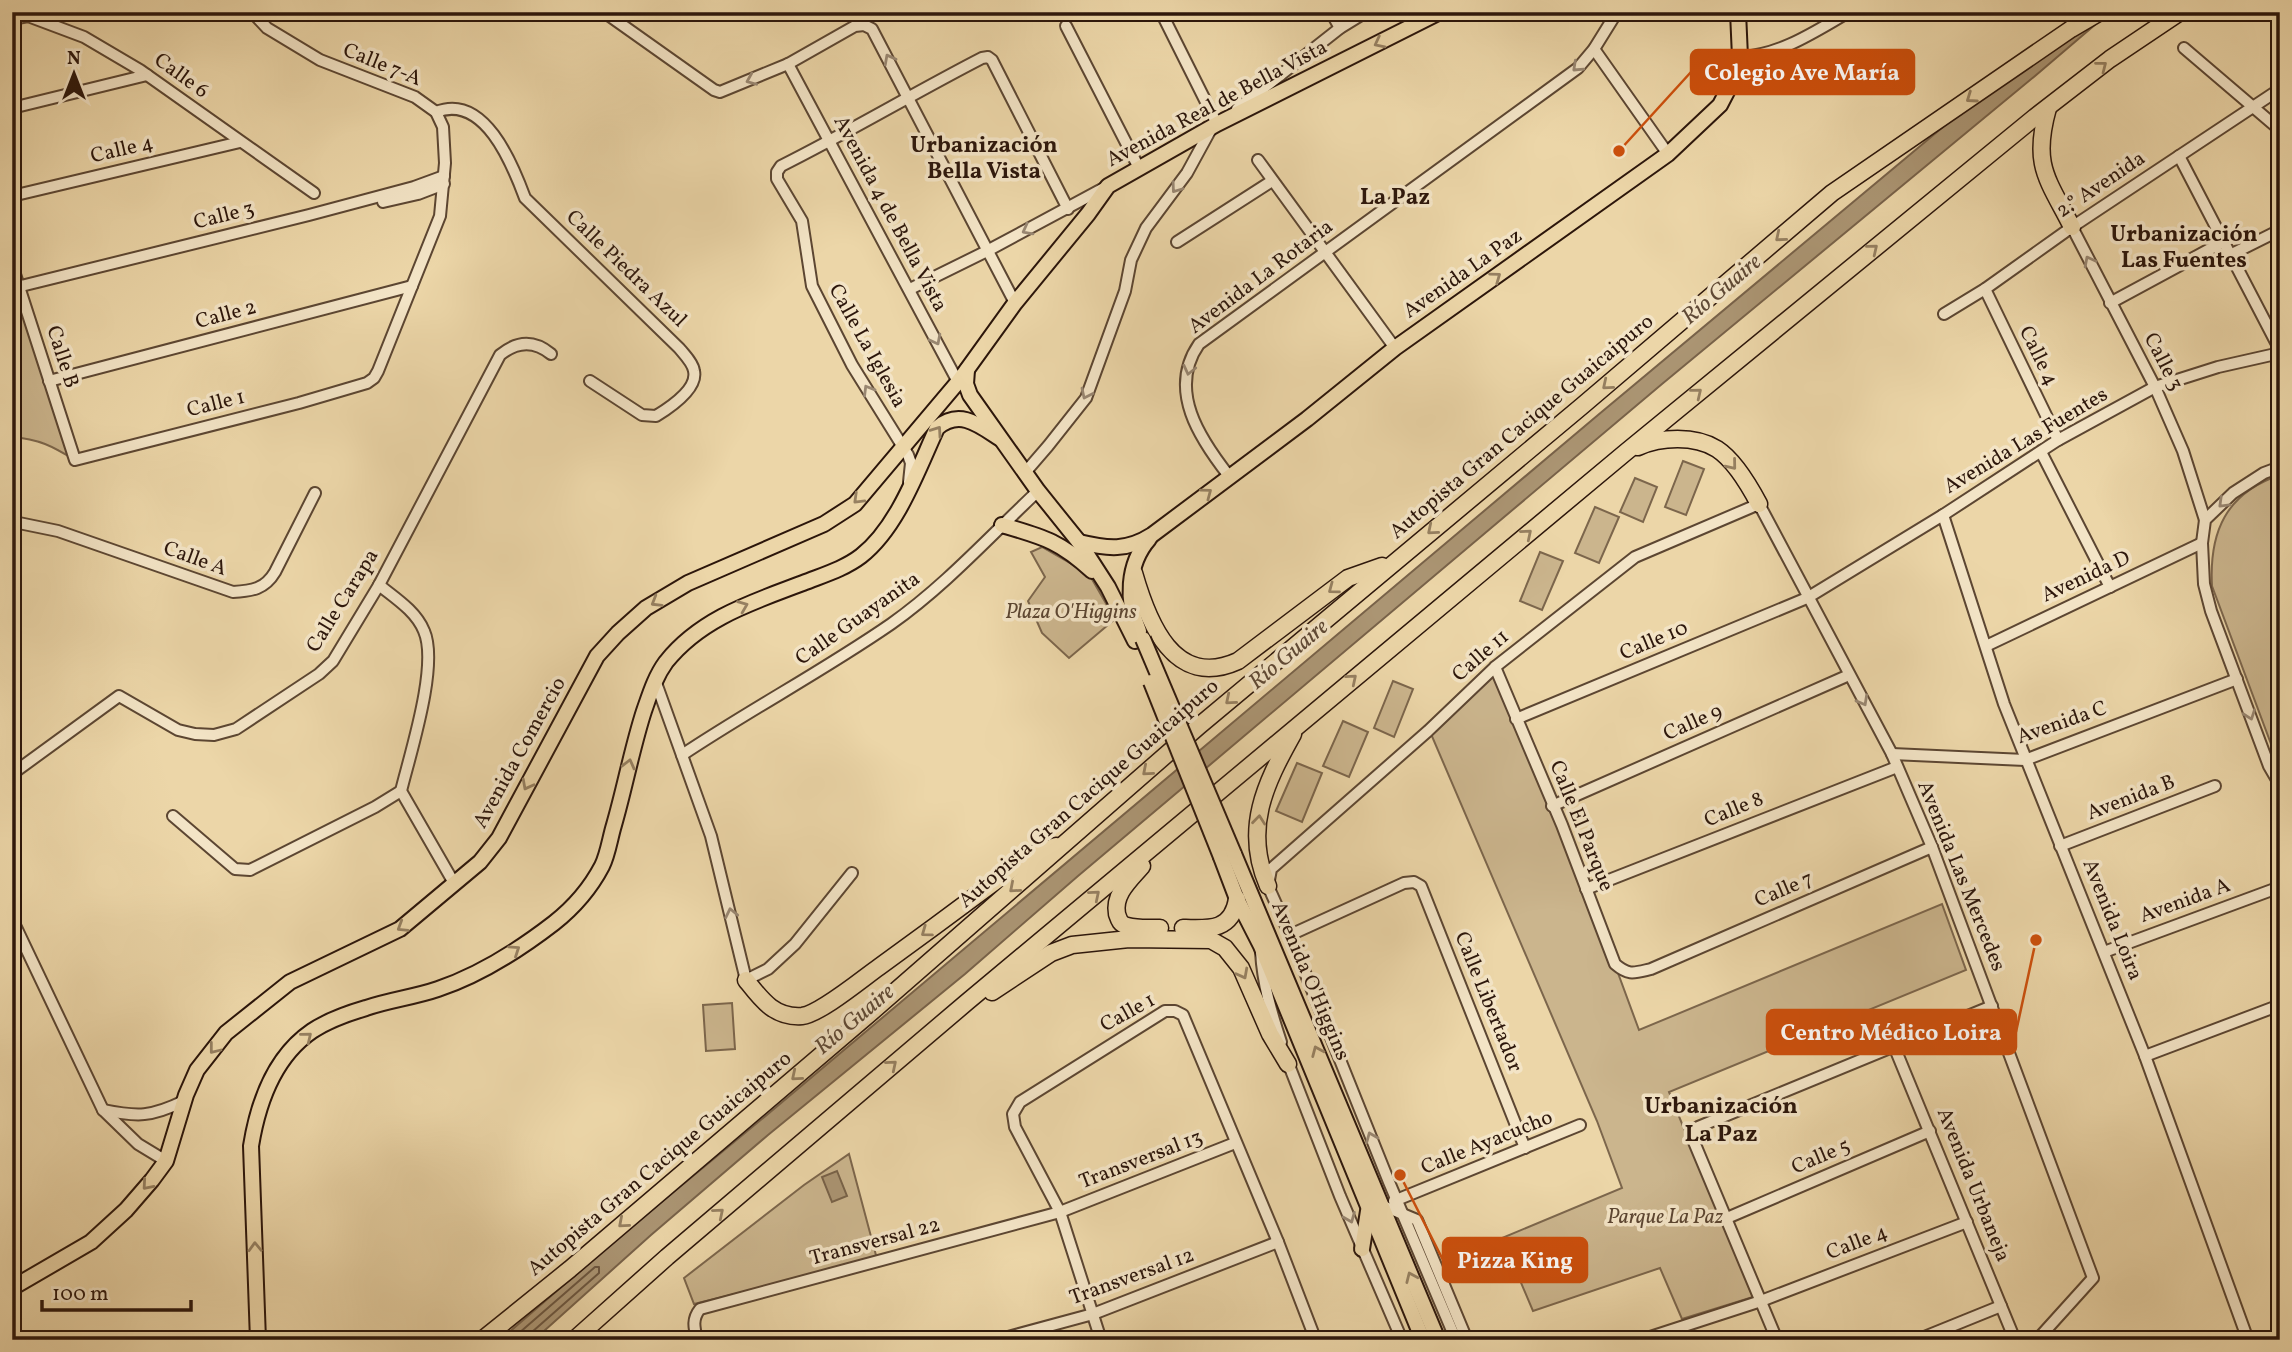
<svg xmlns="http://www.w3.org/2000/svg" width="2292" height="1352" font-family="Vollkorn,serif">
	<rect width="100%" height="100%" fill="#ecd6a8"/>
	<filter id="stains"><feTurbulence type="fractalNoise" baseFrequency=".00286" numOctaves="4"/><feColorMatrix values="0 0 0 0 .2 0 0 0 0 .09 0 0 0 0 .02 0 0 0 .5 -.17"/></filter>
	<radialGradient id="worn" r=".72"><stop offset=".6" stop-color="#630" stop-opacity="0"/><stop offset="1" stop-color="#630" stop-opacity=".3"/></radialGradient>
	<g fill="#cbb58d" stroke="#7c664c" stroke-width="2">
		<path d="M21,292L75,460C52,446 39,439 12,437V295Z"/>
		<path d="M1683,461L1704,469L1686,515L1665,507Z"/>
		<path d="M2280,475V768L2212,586C2209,532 2226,493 2280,475Z"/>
		<path d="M1635,478L1657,487L1643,522L1620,512Z"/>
		<path d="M1595,507L1619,517L1599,563L1575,553Z"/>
		<path d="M1042,547L1089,574L1115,619L1069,658L1042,633L1028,601L1045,577L1031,552Z"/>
		<path d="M1540,552L1563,561L1542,610L1520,601Z"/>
		<path d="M1495,671L1601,927L1639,1030L1942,904L1966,970L1669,1092L1753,1297L1682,1319L1660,1268L1533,1311L1502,1238L1622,1188L1597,1121L1431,734Z"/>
		<path d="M1393,681L1413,689L1394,737L1374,728Z"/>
		<path d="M1343,721L1368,732L1349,777L1323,766Z"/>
		<path d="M1297,763L1322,773L1302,822L1276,811Z"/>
		<path d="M732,1003L735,1049L706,1051L703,1005Z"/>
		<path d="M849,1154L877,1259L694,1304L684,1278L804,1185Z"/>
	</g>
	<g fill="#ab9573" stroke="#786249" stroke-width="2">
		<path d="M2088,12H2110L2035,76L1662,384L1078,876L965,974L768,1135L651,1235L534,1340H500L618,1238L768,1114L1598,415L1949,122Z"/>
		<path d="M837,1171L847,1196L832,1202L822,1177Z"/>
	</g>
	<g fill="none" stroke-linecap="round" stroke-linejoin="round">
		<path stroke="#6c563f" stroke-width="2" d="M511,1340L595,1267H599V1273L532,1332L530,1340"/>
		<g stroke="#5c4632" stroke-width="14">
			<g id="minor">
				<path d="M604,12L714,90L720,92L788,64L855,26L864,25L872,29L1015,303"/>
				<path d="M1161,12L1217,124L1222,121"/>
				<path d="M1331,12L1340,28"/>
				<path d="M12,19L28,16L84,37L140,70L314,193"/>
				<path d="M1066,26L1139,168"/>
				<path d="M2184,48L2280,130"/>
				<path d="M1594,49L1668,154"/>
				<path d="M1740,57C1781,55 1814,32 1849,12"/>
				<path d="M788,64L958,382"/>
				<path d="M12,108L147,75"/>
				<path d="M1237,109L1340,28L1366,12"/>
				<path d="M436,112C484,93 512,163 525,198L679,348C684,354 693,363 694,371C698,389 669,408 656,416L642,415L590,381"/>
				<path d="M2179,156L2280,350"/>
				<path d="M1258,160L1395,348"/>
				<path d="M12,196L240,142"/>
				<path d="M383,202L418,194L444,184"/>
				<path d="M2072,227L2155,387L2183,451L2205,520"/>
				<path d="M1177,242L1272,181"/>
				<path d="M2230,255L2280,230"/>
				<path d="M12,265L75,460L299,403L367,383L374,378L378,371L440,216L445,163L443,127L436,112L415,97L320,60L267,28L252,12"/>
				<path d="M13,288L309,215L414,187L444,176"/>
				<path d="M910,289L987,251L1106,187"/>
				<path d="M1985,289L2058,440"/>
				<path d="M2110,303L2223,242"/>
				<path d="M1944,314L1985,289L2072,227L2280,89"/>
				<path d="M49,381L412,286"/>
				<path d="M2041,452L2110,587"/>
				<path d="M2280,467L2264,473L2233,493L2205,520L2202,543L2204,584L2211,611L2269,766L2280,785"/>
				<path d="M1023,471L1029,468L1048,446L1086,398L1125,291L1131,260L1146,228L1187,173L1211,129"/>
				<path d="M1229,476C1200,439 1167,390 1199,344L1578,68L1594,49L1617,12"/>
				<path d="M909,482L911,463L908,455L852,365L812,286L802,221L777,179V172L781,166C849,132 914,93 982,58L988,57L992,60L1068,209"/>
				<path d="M1943,515L2004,704L2145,1056L2248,1340"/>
				<path d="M12,523H19L58,531L233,592C252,591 265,589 275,572L315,493"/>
				<path d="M379,585C395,598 416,611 424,631C439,665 410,754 401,791L454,883"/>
				<path d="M1986,646L2202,543"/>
				<path d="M1495,667L1562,825L1615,964C1629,976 1634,973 1651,969L1932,847"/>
				<path d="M655,680L711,836L746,980L768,969L795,944L852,873"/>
				<path d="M1516,719L1807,598L1943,515L2058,440L2155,387L2218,367L2280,353"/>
				<path d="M1892,754L2025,760L2237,679"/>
				<path d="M682,755C751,709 823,671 891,624C945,586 990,536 1038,491"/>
				<path d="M12,774L119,696L178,730L195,734L214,735L236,729L319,674L333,661L379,585L500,355C517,341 534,340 551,354"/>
				<path d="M1552,806L1849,675"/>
				<path d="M173,816L235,869L250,870L375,807L401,791"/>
				<path d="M2060,846L2215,786"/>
				<path d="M1586,889L1897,767"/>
				<path d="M12,919L103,1110L138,1144L166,1161"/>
				<path d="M1290,935L1404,883L1414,882L1421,886L1525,1148"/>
				<path d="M1261,952C1263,984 1271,1012 1281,1042"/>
				<path d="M2104,952L2280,887"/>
				<path d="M1894,1046L2015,1340"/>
				<path d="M2145,1056L2280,1005"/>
				<path d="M1287,1060L1340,1196L1402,1340"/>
				<path d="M103,1110C138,1117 151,1117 184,1101"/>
				<path d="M1394,1201L1580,1125"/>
				<path d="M1381,1205L1417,1220L1467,1340"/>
				<path d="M1727,1218L1930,1131"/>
				<path d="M697,1340C694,1327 692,1319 700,1309L1060,1212L1235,1143"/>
				<path d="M997,1340L1093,1314L1278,1242"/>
				<path d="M1101,1340L1060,1212L1015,1127L1013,1114L1020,1102L1165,1011H1175L1183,1015L1278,1242L1313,1333"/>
				<path d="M1456,1340L1389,1182L1290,935L1268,886L1271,869L1428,731L1495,667L1635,557L1759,504L1892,754L1932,847L2093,1278L2037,1340"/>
				<path d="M1641,1340L1761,1301L1967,1222"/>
				<path d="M1777,1340L1694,1142V1134L1698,1127L1992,1006"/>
				<path d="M1917,1340L2001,1306"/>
			</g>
		</g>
		<g stroke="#2c160b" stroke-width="18">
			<g id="major">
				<path d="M967,370L966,384L970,395L1038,491L1079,542L1108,587L1135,641"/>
				<path d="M1002,525C1043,537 1060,541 1092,571"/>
				<path d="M1079,542C1108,549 1127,551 1152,535L1307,419L1395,348L1668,154L1720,105L1733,80L1740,57L1738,12"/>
				<path d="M1139,631C1126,602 1127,564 1149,539"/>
				<path d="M1234,854L1438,1340"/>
				<path d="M1221,857L1237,899L1261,946L1423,1340"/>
				<path d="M1362,1249L1368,1211"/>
				<path d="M12,1288L91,1242L126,1210L152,1180L166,1161L186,1095L197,1070L226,1033L290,982L400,929L480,862L499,838L597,656L618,633L646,608L688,583L824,524L855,504L958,382L1015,303L1088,214L1108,186L1217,124L1440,12"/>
				<path d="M258,1340L251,1146C258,1103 274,1057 312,1031C327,1021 349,1013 366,1008C389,1000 415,997 438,989C480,975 519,950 554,923C573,908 591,887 602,866C608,854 610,838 614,825C625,787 632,748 644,711C650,694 655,677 666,662C701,618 753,602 803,583C823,575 844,569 861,556C898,527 918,469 937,428C959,409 978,424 999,438"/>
			</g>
		</g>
		<g stroke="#2c160b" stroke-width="19">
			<g id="highway">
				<path d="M2048,108C2032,165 2047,178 2072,227"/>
				<path d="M1638,447C1660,437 1695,435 1717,449C1734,460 1750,487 1759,504"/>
				<path d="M1134,573C1148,622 1174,690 1238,661L1348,578L1382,566"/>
				<path d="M1142,866C1131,879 1113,894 1117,914C1119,920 1120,924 1127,926C1137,929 1150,928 1160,928"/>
				<path d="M1268,886C1243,829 1265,784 1293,734"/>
				<path d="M1183,928C1209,929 1232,931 1237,899"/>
				<path d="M746,980C761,999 774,1018 802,1016C820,1014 862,979 879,967C930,930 980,893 1031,855L1056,846"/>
				<path d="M992,992L1051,953L1072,945L1129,939L1211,940L1225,948L1241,968L1270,1034L1288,1064"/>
				<path d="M482,1340L570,1269L867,1016L1199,726L1582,406L1832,193L2071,29L2100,12"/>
				<path d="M574,1340L667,1257L967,1002L1626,452L2035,117L2110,59L2180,12"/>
			</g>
		</g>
		<use href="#minor" stroke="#f3e4c6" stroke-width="10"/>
		<use href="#major" stroke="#ecd6a8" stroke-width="14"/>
		<use href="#highway" stroke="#ecd6a8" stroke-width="16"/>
		<g stroke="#2c160b" stroke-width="18" stroke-linecap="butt">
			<g id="major-bridge">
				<path d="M1143,639L1234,854"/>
				<path d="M1151,682L1221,857"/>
			</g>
		</g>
		<use href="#major-bridge" stroke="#ecd6a8" stroke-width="14"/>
	</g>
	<defs><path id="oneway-chevron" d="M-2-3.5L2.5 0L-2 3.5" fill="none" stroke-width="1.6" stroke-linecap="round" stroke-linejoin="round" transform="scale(1.75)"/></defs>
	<g stroke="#968061">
		<use href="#oneway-chevron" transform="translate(1379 43) rotate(153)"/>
		<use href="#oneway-chevron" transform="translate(2102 66) rotate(-38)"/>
		<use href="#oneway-chevron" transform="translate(1971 98) rotate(145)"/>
		<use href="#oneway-chevron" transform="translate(1780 237) rotate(140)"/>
		<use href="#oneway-chevron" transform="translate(1873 249) rotate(-39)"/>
		<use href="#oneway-chevron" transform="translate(1496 277) rotate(-36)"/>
		<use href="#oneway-chevron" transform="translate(1607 385) rotate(140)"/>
		<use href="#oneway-chevron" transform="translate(1697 393) rotate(-39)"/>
		<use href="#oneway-chevron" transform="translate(937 431) rotate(-55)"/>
		<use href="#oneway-chevron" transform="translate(1732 465) rotate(51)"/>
		<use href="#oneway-chevron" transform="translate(1207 493) rotate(-37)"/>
		<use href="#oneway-chevron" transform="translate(858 499) rotate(136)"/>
		<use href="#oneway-chevron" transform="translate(1432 530) rotate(140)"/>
		<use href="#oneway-chevron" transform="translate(1527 534) rotate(-40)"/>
		<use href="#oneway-chevron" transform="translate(1333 589) rotate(143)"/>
		<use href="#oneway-chevron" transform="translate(656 602) rotate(149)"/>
		<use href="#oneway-chevron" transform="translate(743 606) rotate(-22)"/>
		<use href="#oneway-chevron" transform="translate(1352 679) rotate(-40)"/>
		<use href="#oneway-chevron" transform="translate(1230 700) rotate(140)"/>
		<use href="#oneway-chevron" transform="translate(629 764) rotate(-76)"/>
		<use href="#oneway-chevron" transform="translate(1147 771) rotate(139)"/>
		<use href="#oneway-chevron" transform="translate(527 785) rotate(118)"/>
		<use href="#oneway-chevron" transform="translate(1259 820) rotate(-84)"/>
		<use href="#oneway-chevron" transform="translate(1014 888) rotate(139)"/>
		<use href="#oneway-chevron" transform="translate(1095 895) rotate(-40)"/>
		<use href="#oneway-chevron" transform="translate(402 927) rotate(148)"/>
		<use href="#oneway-chevron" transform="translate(926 932) rotate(144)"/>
		<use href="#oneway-chevron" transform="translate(515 950) rotate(-34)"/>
		<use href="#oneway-chevron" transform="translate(1243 974) rotate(62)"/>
		<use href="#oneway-chevron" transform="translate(307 1037) rotate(-39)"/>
		<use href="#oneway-chevron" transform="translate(214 1049) rotate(128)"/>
		<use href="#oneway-chevron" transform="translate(1317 1051) rotate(-113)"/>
		<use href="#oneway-chevron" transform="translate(892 1065) rotate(-40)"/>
		<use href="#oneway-chevron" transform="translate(796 1076) rotate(140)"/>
		<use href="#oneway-chevron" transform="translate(147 1185) rotate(131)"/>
		<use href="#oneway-chevron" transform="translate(719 1213) rotate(-40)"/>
		<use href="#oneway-chevron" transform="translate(623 1223) rotate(139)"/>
		<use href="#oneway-chevron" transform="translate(255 1247) rotate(-92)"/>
		<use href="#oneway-chevron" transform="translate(1411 1277) rotate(-114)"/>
	</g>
	<g stroke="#998772">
		<use href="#oneway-chevron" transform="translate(889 59) rotate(-118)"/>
		<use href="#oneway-chevron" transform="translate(1577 67) rotate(137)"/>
		<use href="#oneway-chevron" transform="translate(751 80) rotate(157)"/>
		<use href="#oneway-chevron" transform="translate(1176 188) rotate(126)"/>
		<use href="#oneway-chevron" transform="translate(1027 230) rotate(152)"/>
		<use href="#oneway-chevron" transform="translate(2089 261) rotate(-117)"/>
		<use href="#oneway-chevron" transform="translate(936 340) rotate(63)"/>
		<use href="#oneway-chevron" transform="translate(1189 370) rotate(103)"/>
		<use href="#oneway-chevron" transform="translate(868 390) rotate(-121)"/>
		<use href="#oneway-chevron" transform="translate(1086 394) rotate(116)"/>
		<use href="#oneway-chevron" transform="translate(2223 503) rotate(136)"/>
		<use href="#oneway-chevron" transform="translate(1863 701) rotate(61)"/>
		<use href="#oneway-chevron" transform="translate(2250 715) rotate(70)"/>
		<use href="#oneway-chevron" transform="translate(731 913) rotate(-102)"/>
		<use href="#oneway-chevron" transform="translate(1371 1137) rotate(-112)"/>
		<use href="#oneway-chevron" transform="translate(1350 1218) rotate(68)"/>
	</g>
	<g text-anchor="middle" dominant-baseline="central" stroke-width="7" stroke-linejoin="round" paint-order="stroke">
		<g font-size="21" fill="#2c160b" stroke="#f3e4c6">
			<text transform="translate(382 65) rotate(22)">Calle 7-A</text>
			<text transform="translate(181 76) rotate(36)">Calle 6</text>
			<text transform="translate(1217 104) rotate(-28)">Avenida Real de Bella Vista</text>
			<text transform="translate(122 150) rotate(-13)">Calle 4</text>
			<text transform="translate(2101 185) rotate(-34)">2.° Avenida</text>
			<text transform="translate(890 214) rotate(62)">Avenida 4 de Bella Vista</text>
			<text transform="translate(224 216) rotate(-14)">Calle 3</text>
			<text transform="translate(626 269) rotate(44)">Calle Piedra Azul</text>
			<text transform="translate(1463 274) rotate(-35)">Avenida La Paz</text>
			<text transform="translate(1261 277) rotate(-37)">Avenida La Rotaria</text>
			<text transform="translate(226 315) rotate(-15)">Calle 2</text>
			<text transform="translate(867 346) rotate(61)">Calle La Iglesia</text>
			<text transform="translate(2038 356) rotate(64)">Calle 4</text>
			<text transform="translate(62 357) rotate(72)">Calle B</text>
			<text transform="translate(2163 362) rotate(63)">Calle 3</text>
			<text transform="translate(216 404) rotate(-14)">Calle 1</text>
			<text transform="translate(1522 427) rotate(-40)">Autopista Gran Cacique Guaicaipuro</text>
			<text transform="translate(2026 441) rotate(-31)">Avenida Las Fuentes</text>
			<text transform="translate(195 559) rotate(20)">Calle A</text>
			<text transform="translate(2086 577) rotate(-25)">Avenida D</text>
			<text transform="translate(343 601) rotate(-58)">Calle Carapa</text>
			<text transform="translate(858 619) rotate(-35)">Calle Guayanita</text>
			<text transform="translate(1654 641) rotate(-23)">Calle 10</text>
			<text transform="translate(1481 656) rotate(-41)">Calle 11</text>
			<text transform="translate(1693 723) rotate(-24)">Calle 9</text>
			<text transform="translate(2062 723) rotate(-19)">Avenida C</text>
			<text transform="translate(520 753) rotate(-61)">Avenida Comercio</text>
			<text transform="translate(1089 794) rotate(-41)">Autopista Gran Cacique Guaicaipuro</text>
			<text transform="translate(2131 798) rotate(-21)">Avenida B</text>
			<text transform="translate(1734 810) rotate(-22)">Calle 8</text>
			<text transform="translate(1581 826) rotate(68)">Calle El Parque</text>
			<text transform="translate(1961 876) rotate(68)">Avenida Las Mercedes</text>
			<text transform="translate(1784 890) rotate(-23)">Calle 7</text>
			<text transform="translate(2185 901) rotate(-20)">Avenida A</text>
			<text transform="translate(2112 920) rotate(68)">Avenida Loira</text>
			<text transform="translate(1310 981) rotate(67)">Avenida O'Higgins</text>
			<text transform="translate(1488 1002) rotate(68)">Calle Libertador</text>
			<text transform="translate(1128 1013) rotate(-29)">Calle 1</text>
			<text transform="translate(1487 1143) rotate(-22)">Calle Ayacucho</text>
			<text transform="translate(1821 1157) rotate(-23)">Calle 5</text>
			<text transform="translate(1141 1160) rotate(-21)">Transversal 13</text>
			<text transform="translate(660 1164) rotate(-40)">Autopista Gran Cacique Guaicaipuro</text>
			<text transform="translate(1973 1185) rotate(68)">Avenida Urbaneja</text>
			<text transform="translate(875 1242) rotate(-15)">Transversal 22</text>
			<text transform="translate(1857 1243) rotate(-21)">Calle 4</text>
			<text transform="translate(1132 1277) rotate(-20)">Transversal 12</text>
		</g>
		<g font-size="21" font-style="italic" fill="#5c4632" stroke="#f3e4c6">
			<text x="1071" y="612">Plaza O'Higgins</text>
			<text x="1665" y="1217">Parque La Paz</text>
		</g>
		<g font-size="23" font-weight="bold" fill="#2c160b" stroke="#f3e4c6">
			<text x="984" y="146">Urbanización<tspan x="984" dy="26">Bella Vista</tspan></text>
			<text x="1395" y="198">La Paz</text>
			<text x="2184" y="235">Urbanización<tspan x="2184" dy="26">Las Fuentes</tspan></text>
		</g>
		<g font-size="23" font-style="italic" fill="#5f4935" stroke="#f3e4c6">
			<text transform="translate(1722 290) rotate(-40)">Río Guaire</text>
			<text transform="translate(1289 655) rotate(-40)">Río Guaire</text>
			<text transform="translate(855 1020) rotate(-40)">Río Guaire</text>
		</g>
		<g font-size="24" font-weight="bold" fill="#2c160b" stroke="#f3e4c6">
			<text x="1721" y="1107">Urbanización<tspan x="1721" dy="28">La Paz</tspan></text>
		</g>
	</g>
	<path fill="none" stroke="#cc4f0c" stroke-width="2.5" d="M1619 151L1691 72M2036 940L2016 1032M1400 1175L1443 1260"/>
	<g fill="#cc4f0c" stroke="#f3e4c6" stroke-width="2.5">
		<circle cx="1619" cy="151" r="7"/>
		<circle cx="2036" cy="940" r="7"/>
		<circle cx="1400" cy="1175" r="7"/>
	</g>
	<g fill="#cc4f0c" stroke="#cc4f0c" stroke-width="2.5">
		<rect x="1691" y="50" width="223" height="44" rx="7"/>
		<rect x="1767" y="1010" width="249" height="44" rx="7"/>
		<rect x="1443" y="1238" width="144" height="44" rx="7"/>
	</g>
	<g font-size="23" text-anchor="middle" font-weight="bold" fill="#fff">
		<text x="1802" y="80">Colegio Ave María</text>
		<text x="1891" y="1040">Centro Médico Loira</text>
		<text x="1515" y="1268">Pizza King</text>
	</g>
	<rect width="2292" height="1352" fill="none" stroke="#ecd6a8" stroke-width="42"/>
	<rect x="14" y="14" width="2264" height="1324" fill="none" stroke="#2c160b" stroke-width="3.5"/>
	<rect x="21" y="21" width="2250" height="1310" fill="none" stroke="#2c160b" stroke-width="2"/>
	<g transform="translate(74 74)" stroke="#f3e4c6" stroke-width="5" paint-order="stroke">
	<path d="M0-5L12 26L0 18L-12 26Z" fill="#2c160b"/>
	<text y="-10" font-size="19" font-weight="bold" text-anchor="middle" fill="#2c160b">N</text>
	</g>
	<path d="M42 1300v10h149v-10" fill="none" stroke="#2c160b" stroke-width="3.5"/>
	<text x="52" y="1300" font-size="21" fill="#2c160b" stroke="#f3e4c6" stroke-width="5" paint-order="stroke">100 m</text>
	<rect width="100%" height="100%" filter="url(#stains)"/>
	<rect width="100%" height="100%" fill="url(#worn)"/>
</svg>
